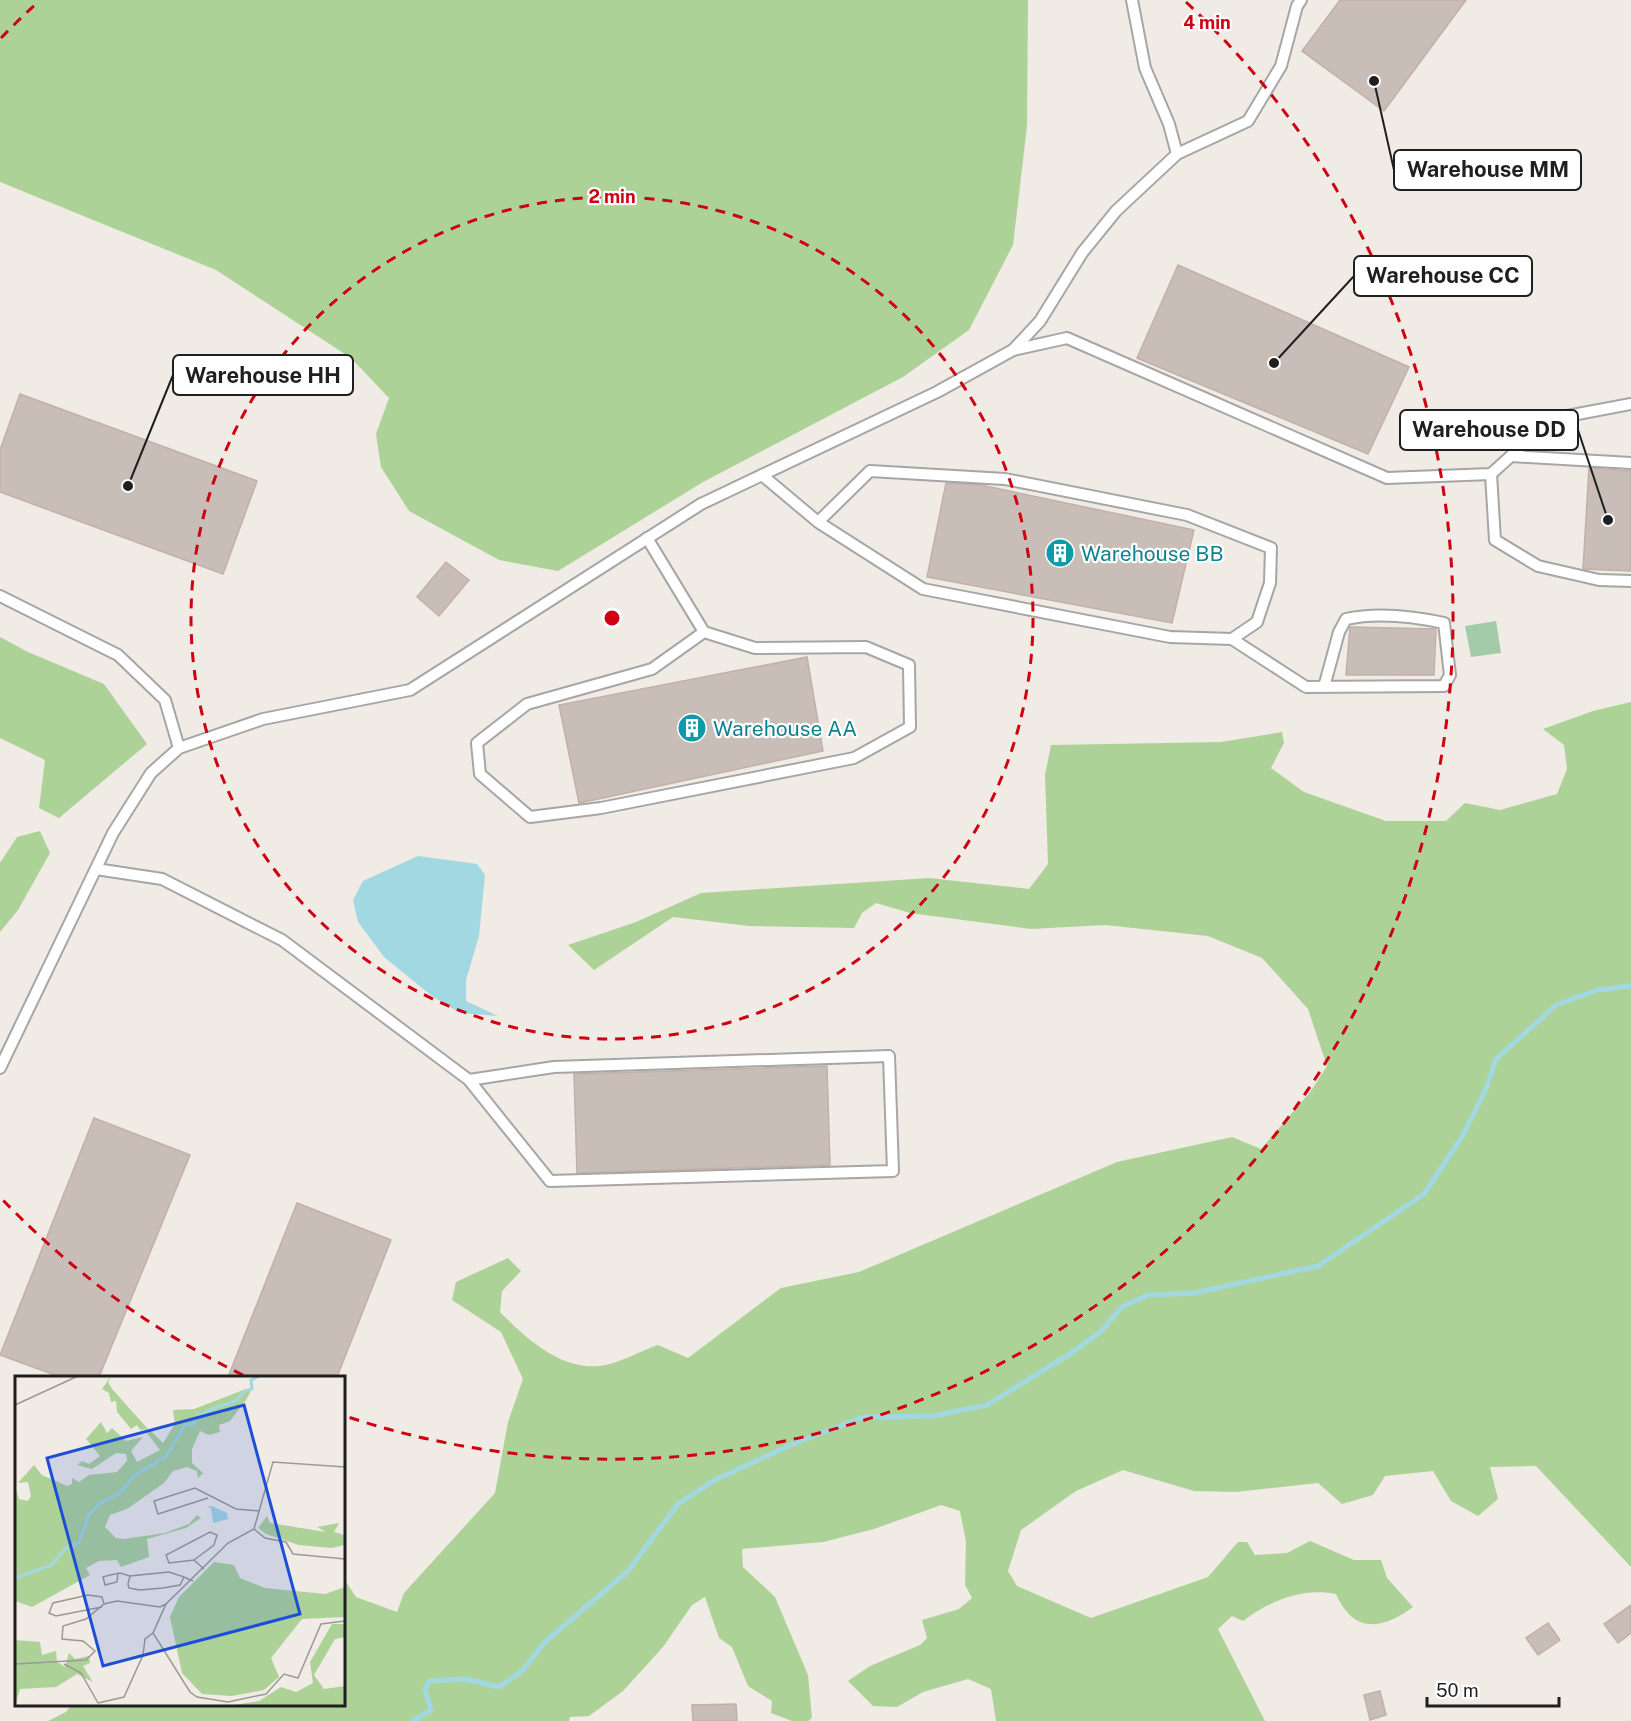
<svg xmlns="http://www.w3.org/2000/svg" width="1631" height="1721" font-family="'Public Sans',sans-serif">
	<rect width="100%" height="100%" fill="#f0ebe4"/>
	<g fill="#add297">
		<path d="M0,0H1028L1027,126L1013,245L969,330L903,377L703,482L558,571L499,560L409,511L381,467L376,434L389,398L351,358L216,270L0,182Z"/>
		<path d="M0,637L28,652L104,684L147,744L59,818L39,808L45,760L0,738Z"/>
		<path d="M1631,702V1567L1536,1466L1490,1467L1498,1499L1478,1516L1451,1501L1433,1471L1385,1476L1373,1495L1342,1504L1318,1483L1236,1492L1194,1491L1123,1470L1076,1491L1021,1530L1008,1571L1017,1586L1091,1618L1208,1577L1238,1542H1247L1255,1555L1287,1553L1310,1541L1354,1560H1381L1387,1578L1413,1607C1383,1629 1354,1635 1336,1594C1302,1587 1270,1601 1243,1621L1232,1616L1218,1629L1265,1721H996L991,1689L968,1679L923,1692L897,1707L873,1706L848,1681L870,1666L920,1645L927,1638L922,1620L959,1609L972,1598L965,1585L966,1542L960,1511L941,1505L874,1529L823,1542L742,1549L743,1567L775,1597L808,1675L812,1718L808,1721H792L771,1713L772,1701L748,1686L732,1647L719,1638L705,1597L692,1605L663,1647L623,1691L589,1716L570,1717L569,1721H48L66,1712L71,1705L344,1704V1579L356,1597L397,1612L404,1593L495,1493L508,1422L523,1379L501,1332L452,1300L456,1282L508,1258L521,1271L502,1291L500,1312C526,1338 560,1370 600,1366C618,1364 640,1351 658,1345L688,1358L781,1288L859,1272L1117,1162L1232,1137L1261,1149L1311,1091L1327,1066L1308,1009L1262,958L1208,936L1105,925L1031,929L910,913L876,903L862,913L854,928L749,926L673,917L594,970L568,945L636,922L701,893L929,878L1029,889L1048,864L1045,775L1051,745L1221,742L1282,732L1284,743L1271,768L1304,792L1386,821H1446L1465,803L1500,810L1557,794L1567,769L1564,745L1543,729L1593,711Z"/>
		<path d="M40,831L50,853L18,910L0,932V863L17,837Z"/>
	</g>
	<path fill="#a4cba7" d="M1496,621L1501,653L1471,657L1465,626Z"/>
	<path fill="#a2d8e1" d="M418,856L477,864L485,875L479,936L466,980V1001L498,1016L460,1013L432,996L384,957L358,922L353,900L363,881Z"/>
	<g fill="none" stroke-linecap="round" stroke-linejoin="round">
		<path stroke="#a2d8e1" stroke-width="5" d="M413,1721L431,1710L425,1690L429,1681L466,1679L499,1687L522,1671L545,1642L628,1571L678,1504L715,1480L795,1443L864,1417L933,1416L987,1405L1073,1352L1100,1332L1122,1307L1148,1295L1194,1293L1318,1266L1424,1194L1463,1135L1486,1089L1496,1059L1556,1005L1597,990L1631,986"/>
	</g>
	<g fill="#c9bdb7" stroke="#c3b0a6" stroke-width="1.5">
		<path d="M1340,0H1466L1384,111L1302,51Z"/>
		<path d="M1178,265L1409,367L1368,454L1137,358Z"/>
		<path d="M20,394L257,481L223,574L0,492V450Z"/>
		<path d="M1589,468L1631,471V571L1583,569Z"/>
		<path d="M946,483L981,485L1194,530L1172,623L927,577Z"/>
		<path d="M446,562L469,580L439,616L417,597Z"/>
		<path d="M1350,627L1436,629L1434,675H1346Z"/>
		<path d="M807,657L823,751L579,803L559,705Z"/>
		<path d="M827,1066L830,1165L577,1173L574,1074Z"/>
		<path d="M94,1118L190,1155L99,1377H60L0,1355Z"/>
		<path d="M297,1203L391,1240L337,1377H228Z"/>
		<path d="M1631,1605V1633L1618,1643L1604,1624Z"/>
		<path d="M1548,1623L1560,1640L1538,1655L1526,1638Z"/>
		<path d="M1380,1691L1386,1715L1370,1720L1364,1695Z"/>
		<path d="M736,1704L737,1721H693L692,1705Z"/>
	</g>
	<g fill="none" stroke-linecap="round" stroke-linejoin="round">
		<g stroke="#a6a6a6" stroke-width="14">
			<g id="service">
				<path d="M1177,154L1248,121L1281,66L1297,6L1301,0"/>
				<path d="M1013,350L1067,338L1387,478L1491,474L1532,437L1567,416L1631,404"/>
				<path d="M1511,456L1631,463"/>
				<path d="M1491,474L1495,540L1538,566L1599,580L1631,581"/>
				<path d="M762,475L818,522L923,589L1170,637L1232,639L1257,622L1270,583L1271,548L1187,515L1005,479L870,471L818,522"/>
				<path d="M647,538L704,632L755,648L866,647L909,665L910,727L854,758L601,808L530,817L480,774L477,743L527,704L652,669L704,632"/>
				<path d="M0,596L118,655L165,700L179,748"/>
				<path d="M1232,639L1306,687L1444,686L1450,675L1444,623C1412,616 1378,612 1346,619L1339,632L1324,687"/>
				<path d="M96,869L162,879L282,940L469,1080L550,1181L893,1171L889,1056L554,1067L469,1080"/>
				<path d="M0,1068L113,833L151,773L179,748L263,719L410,690L701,504L937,392L1013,350L1040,321L1082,253L1116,211L1177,154L1169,124L1145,68L1132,0"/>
			</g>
		</g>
		<use href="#service" stroke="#fff" stroke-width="10"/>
	</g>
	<g fill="none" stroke="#ce0012" stroke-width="3" stroke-dasharray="10 8">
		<circle cx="612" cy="618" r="421"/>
		<path d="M243 1375A842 842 0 0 1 1 1198M1 38A842 842 0 0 1 38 2M1186 2A842 842 0 0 1 345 1416"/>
	</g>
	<defs>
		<g id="building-disc" transform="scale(1.5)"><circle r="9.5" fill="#0f9aa8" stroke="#fff"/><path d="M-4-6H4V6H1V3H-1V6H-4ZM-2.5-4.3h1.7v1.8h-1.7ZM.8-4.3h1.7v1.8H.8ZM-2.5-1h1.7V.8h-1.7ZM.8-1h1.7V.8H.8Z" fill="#fff"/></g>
	</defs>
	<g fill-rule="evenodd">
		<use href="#building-disc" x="1060" y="553"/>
		<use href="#building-disc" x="692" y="728"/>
	</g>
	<g text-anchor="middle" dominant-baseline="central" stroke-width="4.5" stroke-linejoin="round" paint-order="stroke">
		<g font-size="21" fill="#0d838f" stroke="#fff" text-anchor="start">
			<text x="1081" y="553">Warehouse BB</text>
			<text x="713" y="728">Warehouse AA</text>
		</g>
	</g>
	<g transform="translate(15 1376)">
		<rect width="330" height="330" fill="#f0ebe4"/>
		<path d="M96,0L93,6L97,13L133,53L125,54L122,49L116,53L102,36L101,25L96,26L94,17L87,13ZM231,13L236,15L231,24L215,45L204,49L205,56L194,59L185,55L177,73V87L188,97L183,102L182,95L172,91L158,95L149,107L112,133L95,139L90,151L101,162L109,163L150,157L174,148L182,139L186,142L171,152L132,163L134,181L106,191L102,184L84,185L71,192L75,199L17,231L0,225V111L4,123L13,125L16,120L13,106L3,107L19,89L27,99L52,110L57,108V102L64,106L74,99L102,96L112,85L111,78L101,77L77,93L62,89L67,85L74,88L85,80L71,63L86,46L92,57L97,52L111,65L128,61L116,75L122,86L145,74L131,56L136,55L148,67L160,48L158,34L179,33ZM252,140L255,147L311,156L302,151L324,147L319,156L330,159V169L316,172L284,169L251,158L243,152ZM199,186L219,189L225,202L250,212L310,218L330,211V241L287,243L256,282L264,301L249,314L217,320L187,318L167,297L155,241L164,221ZM317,248H330V261L320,263L299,299L309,313L330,310V330H213L244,325L266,311L281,316L298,307L295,286ZM0,264L25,266L27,279L41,275L42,286L50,291L54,277L60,283L74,280L75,287L68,290L78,306L62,298L41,311L5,313L0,330Z" fill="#add297"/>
		<path d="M197,130L212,137L213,143L198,147L196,132L192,131Z" fill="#a2d8e1"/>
		<path fill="none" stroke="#a2d8e1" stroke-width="3" d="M0,202L37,189L50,173L64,166L74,139L85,127L104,118L120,99L151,81L170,49L179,48L180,42L194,34L220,25L230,15L237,13L236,4L244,0"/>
		<path fill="none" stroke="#9c9995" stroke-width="1.5" d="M0,29L63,0M330,91L258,86L239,153L213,167L151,228L138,257L175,316L182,321L213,326L251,318L269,298L283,302L306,248L330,245M193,122L143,138L139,125L180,112L221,133L245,135M239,153L250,162L271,166L278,178L330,183M179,184L199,169L202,159L195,156L151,179L154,187L179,184L189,193M103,197L102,206L90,209L88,201L95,199L105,197L115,200M169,201L165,209L148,212L125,214L114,212L113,208L115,200L154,196L169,201L178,205M87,231L41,240L34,237L38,227L73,219L87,221L89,228M0,288L71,284L80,275L68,265L47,263L48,250L71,243L89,228L102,225L145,231L151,228M49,288L66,297L83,327M83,327L109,321L128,279L130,263L138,257"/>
		<path fill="#1d4ed8" fill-opacity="0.15" stroke="#1d4ed8" stroke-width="3" d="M229,29L285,238L88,290L32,82Z"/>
		<rect width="330" height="330" fill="none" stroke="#1f1f1f" stroke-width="3"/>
	</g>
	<circle cx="612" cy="618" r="9" fill="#ce0012" stroke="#fff" stroke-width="3"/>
	<g font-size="18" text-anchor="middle" font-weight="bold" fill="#ce0012" stroke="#fff" stroke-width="4.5" stroke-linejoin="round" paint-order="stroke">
		<text x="1207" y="29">4 min</text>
		<text x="612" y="203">2 min</text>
	</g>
	<path fill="none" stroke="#1f1f1f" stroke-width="2" d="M1374 81L1394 170M1274 363L1354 276M128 486L173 375M1608 520L1578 430"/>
	<g fill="#1f1f1f" stroke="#fff" stroke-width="2">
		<circle cx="1374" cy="81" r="6"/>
		<circle cx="1274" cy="363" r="6"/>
		<circle cx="128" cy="486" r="6"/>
		<circle cx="1608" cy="520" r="6"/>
	</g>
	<g fill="#fff" stroke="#1f1f1f" stroke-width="2">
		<rect x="1394" y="150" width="187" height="40" rx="6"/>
		<rect x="1354" y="256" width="178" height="40" rx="6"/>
		<rect x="173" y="355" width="180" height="40" rx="6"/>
		<rect x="1400" y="410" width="178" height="40" rx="6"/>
	</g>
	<g font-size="22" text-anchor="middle" font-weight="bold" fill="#1f1f1f">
		<text x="1488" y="177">Warehouse MM</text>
		<text x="1443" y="283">Warehouse CC</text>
		<text x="263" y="383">Warehouse HH</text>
		<text x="1489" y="437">Warehouse DD</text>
	</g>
	<path d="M1427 1697v9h132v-9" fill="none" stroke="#1f1f1f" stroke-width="3"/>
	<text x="1436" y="1697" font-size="18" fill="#1f1f1f" stroke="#ffffff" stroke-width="4.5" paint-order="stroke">50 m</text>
</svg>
